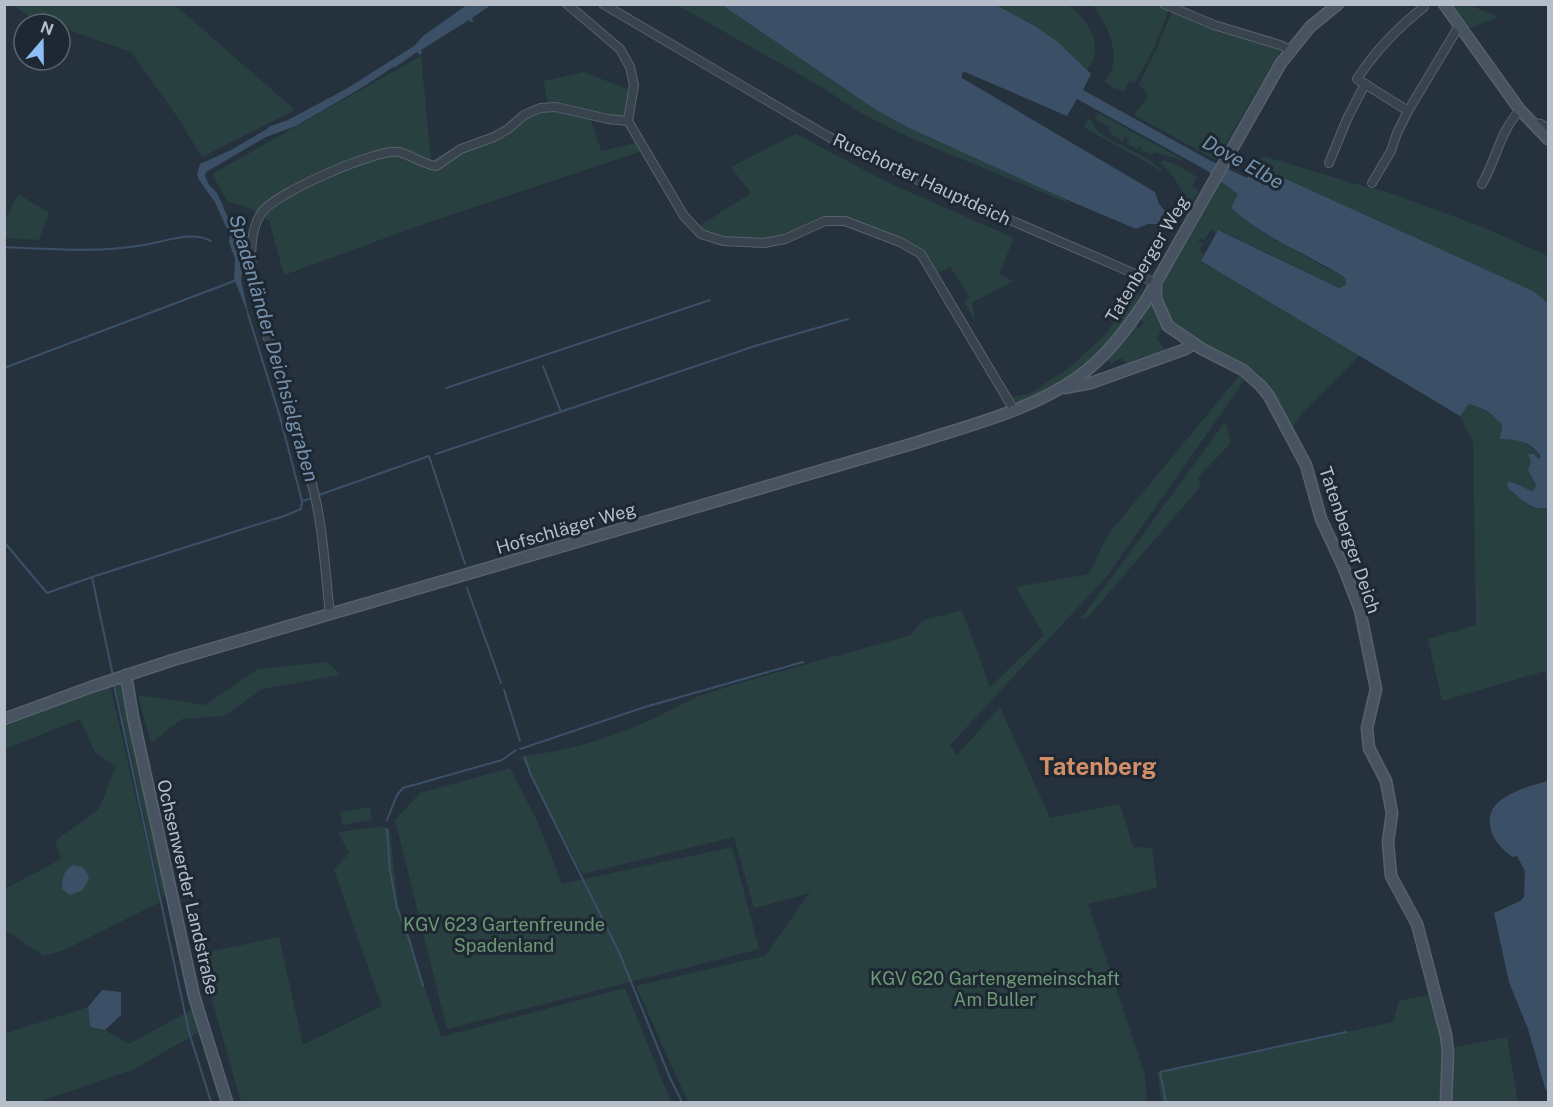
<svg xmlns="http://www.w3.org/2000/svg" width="1553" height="1107" font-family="'Public Sans',sans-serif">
	<rect width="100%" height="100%" fill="#25323e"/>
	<g fill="#284040">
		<path d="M14,5H175L295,110L202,157L176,115L131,52L60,27V24C42,24 27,17 14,5Z"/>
		<path d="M677,5H722L876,110L909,128L1063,198L1073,205L908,137L861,113L820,86Z"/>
		<path d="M996,5H1068C1083,15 1100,38 1094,57C1093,62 1089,66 1087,70L1058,42L1035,26Z"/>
		<path d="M1093,5H1156L1169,10L1152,52L1135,83L1130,81L1123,92L1119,88L1118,90L1104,82C1107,77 1113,70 1113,64C1116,43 1105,21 1093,5Z"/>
		<path d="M1451,5H1469L1498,17L1468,29Z"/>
		<path d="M1172,12L1227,33L1281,50L1216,160L1134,115L1148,96L1139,84L1157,48Z"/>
		<path d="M421,56L431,161L457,146L483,137L538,106H548L544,81L584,72L634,92L633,120L590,118L601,151L636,143L642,151L421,225L284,275L269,221L248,207L228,202L212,174Z"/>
		<path d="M1098,113L1182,159L1183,161L1155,152L1154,154L1139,150L1142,148L1139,146L1137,149L1126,143L1130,139L1125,136L1123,139L1124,142L1111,134L1109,127L1095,119Z"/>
		<path d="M1088,118C1094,122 1095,129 1100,133C1121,148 1147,154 1165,173L1084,127Z"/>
		<path d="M796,134L891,184L1014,238L999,274L1013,281L972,303L975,321L964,302L970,297L950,267L936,274L923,253L847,218L763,240L724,238L701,231L698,227L751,193L731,167Z"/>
		<path d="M1263,156L1356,184L1387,192L1480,226L1548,256V303L1533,291L1255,165Z"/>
		<path d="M1162,160L1177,165L1197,177L1192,186L1199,190L1191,204L1172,175L1161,163Z"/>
		<path d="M1221,181L1239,194L1242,218L1265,234L1346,279V286L1339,288L1219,230L1216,233L1211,230L1204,240L1200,238L1198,241L1203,244L1199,251L1205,254L1201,261L1360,355L1303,412L1291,430C1282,414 1271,386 1258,373C1252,368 1243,366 1237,362C1206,347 1148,324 1165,280Z"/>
		<path d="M18,194L49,213L39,240L5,238V221Z"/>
		<path d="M1135,292L1142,295C1133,309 1124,324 1114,337C1093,363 1050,394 1018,402L1008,397L1029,394L1069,368L1105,335Z"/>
		<path d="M1150,304L1155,308L1163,326L1157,339L1167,352L1145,360L1144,356L1133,361L1134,363L1128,365L1121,358L1112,363L1107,360L1135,326L1139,328L1144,323L1140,319Z"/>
		<path d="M1239,376L1244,381L1108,575L950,745L957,755L1000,707L1050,818L1120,804L1133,847L1152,848L1157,888L1088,904L1145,1075L1147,1102H688L636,986L765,956L813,888L807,894L754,908L734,837L583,874L521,756C564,752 608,739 648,721C667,713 685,701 705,694C773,672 843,655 911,635L922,621L962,610L990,687L1044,635L1016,587L1089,574L1107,536Z"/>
		<path d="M1469,404L1486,410L1502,424L1500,432C1514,441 1531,442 1541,458L1531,461L1528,470L1536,485L1535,490L1531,492L1515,483L1540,509L1548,508V687L1545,671L1442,701L1428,639L1476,625L1473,442L1460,416Z"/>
		<path d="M1225,422L1231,443L1198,477L1200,487L1088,617L1080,619L1104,588Z"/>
		<path d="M328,662L340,675L262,689L224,716L182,719L151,743L138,695L205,705L258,669Z"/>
		<path d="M122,682L167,895L162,896L116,687L117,683Z"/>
		<path d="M110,685L160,902L64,950L44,956L5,930V889L61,859L55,841L99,809L116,767L95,752L80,719L5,749V723Z"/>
		<path d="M510,768L538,823L562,884L732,847L759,949L447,1029L395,820L420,793Z"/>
		<path d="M370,807L372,820L343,825L340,812Z"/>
		<path d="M383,826L390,831L398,906L441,1037L625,988L671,1102H241L199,954L279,937L303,1045L382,1006L334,870L349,853L338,832Z"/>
		<path d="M1432,994L1445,1051L1443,1102H1162L1157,1073L1393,1022L1399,1001Z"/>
		<path d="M88,1007L90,1027L105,1030L129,1044L195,1008L201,1031L134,1069L39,1102H5L4,1034Z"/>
		<path d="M1507,1037L1518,1102H1448L1450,1075L1456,1047Z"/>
	</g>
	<g fill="#3b5067">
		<path d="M468,4L491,5L472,18L473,21L472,23L469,20L421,50L422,53L420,55L417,52L394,68L393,67L363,87L296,126L266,137L206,172L205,176L209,185L217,193L235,233L242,273L241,280L249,317L234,278L235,259L229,242L230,236L215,202L199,180L197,174L200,164L231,150L267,129L268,127L288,120L346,89L414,46L423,36Z"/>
		<path d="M722,5H996L1035,26L1058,42L1091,74L1083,90L1211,161L1247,178L1255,165L1533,291L1548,303V508C1532,511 1520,498 1508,488L1507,482L1515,483L1531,491L1534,490L1536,485L1528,470L1531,461L1528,454H1534L1538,459L1541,457C1532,442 1517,439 1500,439L1502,424L1486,410L1469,404L1460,416L1201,261L1218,230L1339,288L1346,285V279L1341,275C1304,253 1263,237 1231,208L1238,194L1206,170L1077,99L1067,116L965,72L962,73V78L1155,192L1159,204L1165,211L1158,224H1148L1136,229L1063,198L909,128L876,110Z"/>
		<path d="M1548,781V1092L1545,1088L1528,1029L1509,982L1494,913L1520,901L1524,897L1525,871L1517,856L1513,857C1494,846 1478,817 1501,800C1514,790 1533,785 1548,781Z"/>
		<path d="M73,865C82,866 86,868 89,878L83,890L70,895L62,889C62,878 63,871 73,865Z"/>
		<path d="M102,990L121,992V1015L105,1030L90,1027L88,1007Z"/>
	</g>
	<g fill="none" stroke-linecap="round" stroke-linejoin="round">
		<g stroke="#3b5067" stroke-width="2">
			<path d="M4,247C51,249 97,253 144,245C165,242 192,230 211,241"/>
			<path d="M248,314L280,417L302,501"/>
			<path d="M543,366L561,412"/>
			<path d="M4,368L237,280"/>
			<path d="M446,388L710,300"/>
			<path d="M436,454L758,345L848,319"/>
			<path d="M319,495L429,456L465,564"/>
			<path d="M4,542L47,593L92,577L284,516L301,509L302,501L313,498"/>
			<path d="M92,577L113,676"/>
			<path d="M467,588L501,683"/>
			<path d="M114,685L189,1032L211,1102"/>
			<path d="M504,690L520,741"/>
			<path d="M520,749L645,707L803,662"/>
			<path d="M525,758L530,773L619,952L670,1078L682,1102"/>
			<path d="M387,820L397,795L403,788L502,760L516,750"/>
			<path d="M387,829L390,871L397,908L409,939L423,986"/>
			<path d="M1166,1102L1160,1072L1346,1032"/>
		</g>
		<g stroke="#57616c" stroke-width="10">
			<g id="street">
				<path d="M567,4L620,49L630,67L634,85L628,121L684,216L701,234L723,241L764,243L785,239L825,221H845L900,242L921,254L1014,410"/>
				<path d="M603,4L829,137L876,162L1156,283"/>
				<path d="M1164,4L1214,25L1280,45L1290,50"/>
				<path d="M1408,111L1357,79C1376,50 1397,28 1424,7"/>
				<path d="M1533,123L1541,124L1548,129"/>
				<path d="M1329,163L1347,119L1365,84"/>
				<path d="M1372,183L1391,151L1397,133L1408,111L1459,26"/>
				<path d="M1482,184C1497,158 1499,133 1520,110"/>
				<path d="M330,615C325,570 323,523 311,480C300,441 288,404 277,366C265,328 241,263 256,224C257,220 260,215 262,212C276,193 375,149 398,152C410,154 422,164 436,166L461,149L494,137L508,129L524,115L540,108L556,107L608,119L628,121"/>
			</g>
		</g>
		<g stroke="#57616c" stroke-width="13">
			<g id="secondary">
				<path d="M1444,4L1520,110L1548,139"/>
				<path d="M1156,286V299L1168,326L1202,349L1243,370L1260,385L1269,396L1306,465L1321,519L1343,566L1360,610L1376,689L1367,728L1369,748L1386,781L1392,813L1388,842L1391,876L1417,924L1446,1035L1448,1051L1446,1102"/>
				<path d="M1064,388L1091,383L1183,350L1194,344"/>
				<path d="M126,675L133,717L194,996L227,1102"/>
				<path d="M4,719L91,687L173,660L915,443C970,425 1030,411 1078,377C1106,357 1126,330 1145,302L1281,63L1310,27L1338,4"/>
			</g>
		</g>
		<use href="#street" stroke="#39434e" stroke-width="8"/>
		<use href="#secondary" stroke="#475361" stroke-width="10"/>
	</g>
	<g text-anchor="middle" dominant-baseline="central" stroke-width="6" stroke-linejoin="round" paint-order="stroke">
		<g font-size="18" fill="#b5bec9" stroke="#1e2833">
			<text transform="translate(922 179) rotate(25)">Ruschorter Hauptdeich</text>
			<text transform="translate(1147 259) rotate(-59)">Tatenberger Weg</text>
			<text transform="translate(566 528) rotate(-16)">Hofschläger Weg</text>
			<text transform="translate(1350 540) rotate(71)">Tatenberger Deich</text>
			<text transform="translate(188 887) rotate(77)">Ochsenwerder Landstraße</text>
		</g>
		<g font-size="18" fill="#6d9974" stroke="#1e2833">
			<text x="504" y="924">KGV 623 Gartenfreunde<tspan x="504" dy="21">Spadenland</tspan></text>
			<text x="995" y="978">KGV 620 Gartengemeinschaft<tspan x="995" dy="21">Am Buller</tspan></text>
		</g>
		<g font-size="20" font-style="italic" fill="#7691ab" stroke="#1e2833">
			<text transform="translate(1243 162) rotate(29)">Dove Elbe</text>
			<text transform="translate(274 348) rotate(74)">Spadenländer Deichsielgraben</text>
		</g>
		<g font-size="24" font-weight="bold" fill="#d28e67" stroke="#1e2833">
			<text x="1098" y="766">Tatenberg</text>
		</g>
	</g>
	<rect width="1553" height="1107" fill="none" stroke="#b5bec9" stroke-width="12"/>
	<g transform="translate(42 42) rotate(20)"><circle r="28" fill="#1e2833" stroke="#5a646f" stroke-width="1.5"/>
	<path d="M0-4.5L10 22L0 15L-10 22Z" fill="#8ebef5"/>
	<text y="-9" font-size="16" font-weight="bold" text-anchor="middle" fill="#b5bec9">N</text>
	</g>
</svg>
